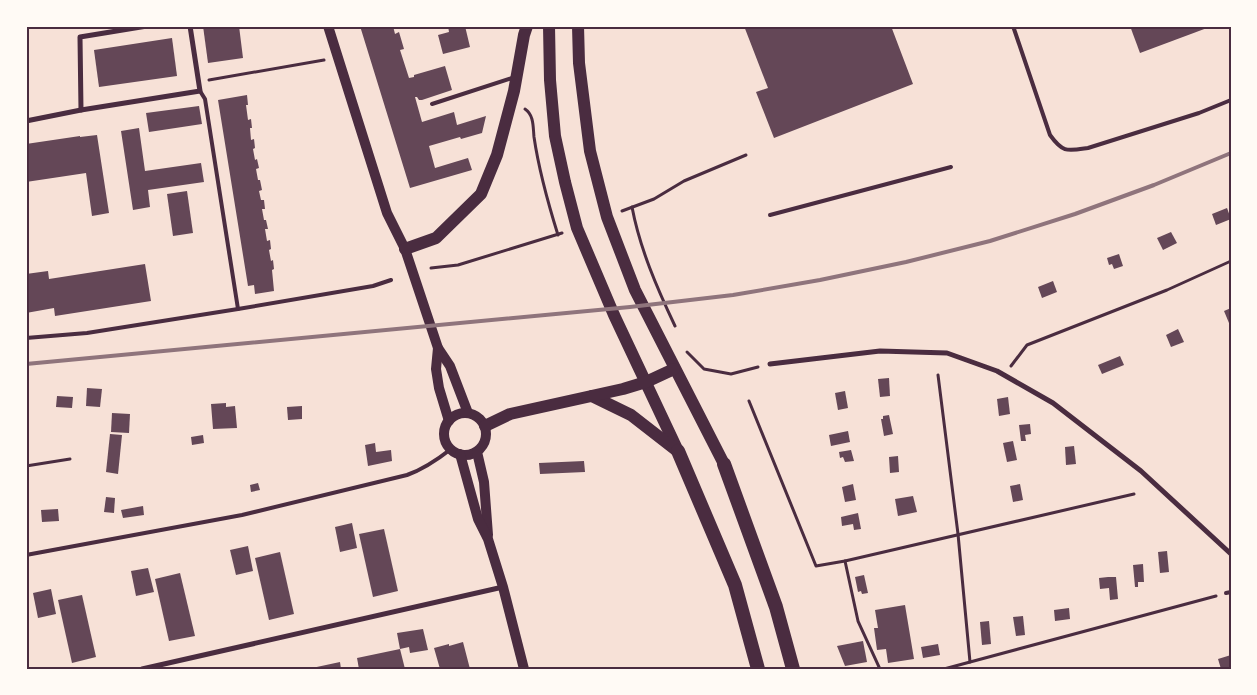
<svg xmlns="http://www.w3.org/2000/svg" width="1257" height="695" font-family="Overpass,sans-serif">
	<rect width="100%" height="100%" fill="#f7e1d7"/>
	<g fill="#644757">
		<path d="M203,26H239L243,58L208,63Z"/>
		<path d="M360,26H393L395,34L399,32L404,49L400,50L409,78L414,77V75L445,66L452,90L422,100H419L417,97H415L422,122L454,112L457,125L486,116L482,133L461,139L460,137L429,146L435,168L468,158L472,170L410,188Z"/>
		<path d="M448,26H465L470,47L443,54L438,35L449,32Z"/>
		<path d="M744,26H891L913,84L774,138L756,92L768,88Z"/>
		<path d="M1130,26H1206L1207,28L1140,53Z"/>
		<path d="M172,38L177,76L99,87L94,50Z"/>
		<path d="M247,95L248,105H246L248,120L251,119L252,128H250L251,140L254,139L255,148L253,149L255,160L257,159L259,168L256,169L258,180H260L262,190L259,191L261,200H264L265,209H262L264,220H266L268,229H265L267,241L270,240L271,249L269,250L271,261L273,260L274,269L272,270L274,291L255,294L254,285L248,286L218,100Z"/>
		<path d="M199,106L202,124L149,132L146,113Z"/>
		<path d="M139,128L145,171L201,163L204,182L148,190L150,207L133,210L121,131Z"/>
		<path d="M97,135L109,213L92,216L86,173L26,182V144L80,136V137Z"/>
		<path d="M187,191L193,233L173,236L167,194Z"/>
		<path d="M1227,208L1231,219L1216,225L1212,214Z"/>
		<path d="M1171,232L1177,243L1163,250L1157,238Z"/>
		<path d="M1119,254L1123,266L1114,269L1112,264L1109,265L1107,258Z"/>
		<path d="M145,264L151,301L55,316L54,308L26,313V274L48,271L49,279Z"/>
		<path d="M1053,281L1057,292L1042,298L1038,287Z"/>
		<path d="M1231,308V322L1229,323L1224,311Z"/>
		<path d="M1178,329L1184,342L1171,347L1166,335Z"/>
		<path d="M1120,356L1124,365L1102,374L1098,365Z"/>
		<path d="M889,378L890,396L880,397L878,379Z"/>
		<path d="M87,388L102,389L100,407L86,406Z"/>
		<path d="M845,391L848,408L838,410L835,393Z"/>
		<path d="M57,396L73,397L72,408L56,407Z"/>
		<path d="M1008,397L1010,414L999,416L997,399Z"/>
		<path d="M226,403V407L235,406L237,428L213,429L211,404Z"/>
		<path d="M302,406V419L288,420L287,407Z"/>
		<path d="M112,413L130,414L129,433L111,432Z"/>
		<path d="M889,415L893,434L884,436L881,419H883V416Z"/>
		<path d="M1030,424L1031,434L1025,435L1026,441H1021L1019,425Z"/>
		<path d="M848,431L850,442L831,446L829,435Z"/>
		<path d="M110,434L122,435L118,474L106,472Z"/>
		<path d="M203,435L204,443L192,445L191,437Z"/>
		<path d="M1013,441L1017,460L1007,462L1003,443Z"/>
		<path d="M375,443L376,452L391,450L392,461L368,466L365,445Z"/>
		<path d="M1074,446L1076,464L1066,465L1065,447Z"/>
		<path d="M851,450L854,461L845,462L843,457L840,458L839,452Z"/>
		<path d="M898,456L899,472L890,473L889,457Z"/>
		<path d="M584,461L585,472L540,474L539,463Z"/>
		<path d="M258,483L260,490L251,492L250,485Z"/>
		<path d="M853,484L856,500L845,502L842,487Z"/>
		<path d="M1020,484L1023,500L1013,502L1010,486Z"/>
		<path d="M913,496L917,512L898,516L895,499Z"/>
		<path d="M106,497L115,498L114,513L104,512Z"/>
		<path d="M143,506L144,515L123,518L121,510Z"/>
		<path d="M58,509L59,521L42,522L41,510Z"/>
		<path d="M858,513L861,529L854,530L853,524L842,526L841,517Z"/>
		<path d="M352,523L357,548L340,552L335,527Z"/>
		<path d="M384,529L398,591L373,597L359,534Z"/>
		<path d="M248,546L253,571L236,575L230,550Z"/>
		<path d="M1167,551L1169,572L1160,573L1158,552Z"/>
		<path d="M280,552L294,614L269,620L255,558Z"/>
		<path d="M1143,564L1144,582H1138V587H1135L1133,565Z"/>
		<path d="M148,568L154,592L136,596L131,571Z"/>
		<path d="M180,573L195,636L169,641L155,579Z"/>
		<path d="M864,575L868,593L862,594L861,591L858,592L855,577Z"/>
		<path d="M1108,577H1116L1118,599L1110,600L1109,588L1100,589L1099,578Z"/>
		<path d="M51,589L56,614L38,618L33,593Z"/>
		<path d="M82,595L96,657L72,663L58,600Z"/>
		<path d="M905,605L914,659L888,663L886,649L877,650L874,628H878L875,610Z"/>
		<path d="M1069,608L1070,619L1055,621L1054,610Z"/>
		<path d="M1023,616L1025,635L1016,636L1013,617Z"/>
		<path d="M989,621L991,644L982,645L980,622Z"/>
		<path d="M423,629L428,650L410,653L409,647L400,649L397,633Z"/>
		<path d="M863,641L867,662L845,666L837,646Z"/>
		<path d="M463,642L470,669H440L434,648L449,644V646Z"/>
		<path d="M938,644L940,655L923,658L921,647Z"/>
		<path d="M400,649L405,669H359L357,658Z"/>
		<path d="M1231,655V669H1221L1218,659Z"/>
		<path d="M340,662L341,669H312V668Z"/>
	</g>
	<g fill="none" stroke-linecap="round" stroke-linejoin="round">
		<g stroke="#4a2c40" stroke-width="3">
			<path d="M209,80L324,60"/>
			<path d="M525,109C534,115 533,127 534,137C539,171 548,203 558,235"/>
			<path d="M632,207C640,249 657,288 675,326"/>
			<path d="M622,211L654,199L684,181L746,155"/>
			<path d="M431,268L458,265L562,233"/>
			<path d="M687,352L704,369L731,374L758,367"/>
			<path d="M1011,366L1027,345L1167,290L1231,261"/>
			<path d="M938,375L958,534L970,662"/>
			<path d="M749,401L816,566L845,561"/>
			<path d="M26,466L70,459"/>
			<path d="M880,669L858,621L845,561L1134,494"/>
			<path d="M944,669L1216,596"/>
		</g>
		<g stroke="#4a2c40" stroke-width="4">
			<path d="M1013,26L1050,135C1063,153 1067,151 1088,148L1199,113L1231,100"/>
			<path d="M200,91L205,99L238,309"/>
			<path d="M432,104L515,77"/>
			<path d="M770,215L951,167"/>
			<path d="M26,338L87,333L238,309L373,286L391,280"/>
			<path d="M26,555L242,515L407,475C424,469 437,460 451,449"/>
			<path d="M1226,593L1231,592"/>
		</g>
		<g stroke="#4a2c40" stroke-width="5">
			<path d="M81,110L80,37L147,26"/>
			<path d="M26,121L81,110L200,91L190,26"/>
			<path d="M770,364L880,351L947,353L997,371L1053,403L1141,471L1231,554"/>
			<path d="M142,669L503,587"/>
		</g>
		<g stroke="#4a2c40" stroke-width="10">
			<path d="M328,26L387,213L405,249L438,348L450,366L468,413"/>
			<path d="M438,348L436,369L439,388L449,421"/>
			<circle cx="465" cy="434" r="21"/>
			<path d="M477,452L484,482L488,535"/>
			<path d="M460,454L478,519L488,539L503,587L524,669"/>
		</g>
		<g stroke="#4a2c40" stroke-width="12">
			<path d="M549,26L550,80L555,136L565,182L577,228L614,315L678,451"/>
			<path d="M578,26L579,63L590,151L607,217L635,290L724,464"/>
			<path d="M405,249L436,238L481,194L497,155L514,91L524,35L527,26"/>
			<path d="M592,396L631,415L676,450"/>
			<path d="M485,426L510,414L623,389L646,382L674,369"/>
		</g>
		<g stroke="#4a2c40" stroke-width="14">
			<path d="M678,451L735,585L758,669"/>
			<path d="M724,464L776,607L793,669"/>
		</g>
		<path stroke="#8f747c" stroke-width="4" d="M26,364L630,307L733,295L820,280L906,262L990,241L1075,214L1154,185L1231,153"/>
	</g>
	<rect width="1257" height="695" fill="none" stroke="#fffaf5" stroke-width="55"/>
	<rect x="28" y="28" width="1202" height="640" fill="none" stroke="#4a2c40" stroke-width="2"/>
</svg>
